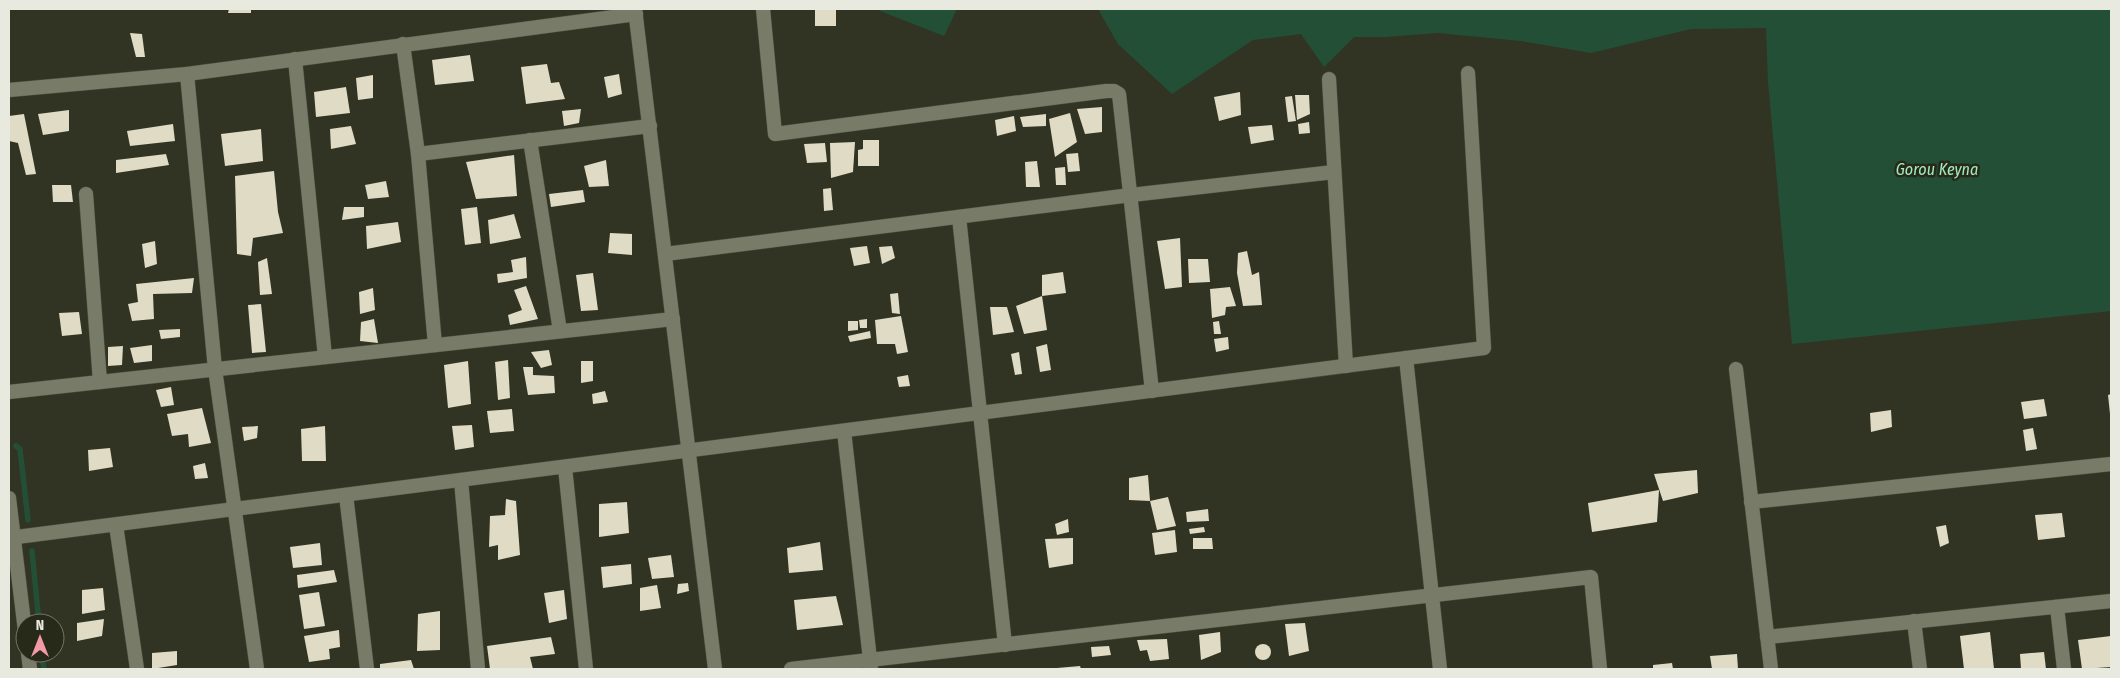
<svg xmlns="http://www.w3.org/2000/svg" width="2120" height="678" font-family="'Fira Sans Condensed',sans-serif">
	<rect width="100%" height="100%" fill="#313423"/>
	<g fill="#244f37">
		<path d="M881,9H957L944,36L880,11Z"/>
		<path d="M1098,9H2111V311L1792,344L1768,82L1766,28L1691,29L1591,53L1521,41L1438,33L1385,37H1354L1324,67L1301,34L1253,40L1172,94L1118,44Z"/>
	</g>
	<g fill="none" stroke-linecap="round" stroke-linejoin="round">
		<g stroke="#244f37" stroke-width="5.5">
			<path d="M16,446L20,449L28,520"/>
			<path d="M32,551L39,623"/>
			<path d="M41,653L44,669"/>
		</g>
	</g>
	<g fill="#e0dbc5">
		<path d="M229,9H251V13H228Z"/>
		<rect x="815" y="9" width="21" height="17"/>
		<path d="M130,33L142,34L145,57H136Z"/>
		<path d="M470,55L474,81L435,85L432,60Z"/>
		<path d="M547,64L551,83L559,82L565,99L526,104L521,67Z"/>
		<path d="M619,74L622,94L608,98L604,77Z"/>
		<path d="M373,75V98L358,100L356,78Z"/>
		<path d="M346,87L350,113L316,117L314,92Z"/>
		<path d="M1240,92L1241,115L1219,121L1214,97Z"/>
		<path d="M1295,95H1309L1310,114L1297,120Z"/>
		<path d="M1292,96L1296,121L1288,122L1285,97Z"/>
		<path d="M1102,107V132L1085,134L1077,109Z"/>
		<path d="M581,109L579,123L564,126L562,111Z"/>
		<path d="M69,110V131L43,135L38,114Z"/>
		<path d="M1070,113L1077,142L1055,157L1049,119Z"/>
		<path d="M24,114L36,174L26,175L18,143L9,141V116Z"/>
		<path d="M1046,114V126L1023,127L1020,117Z"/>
		<path d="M1014,116L1016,131L997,136L995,120Z"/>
		<path d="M1309,122L1310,133L1299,134L1298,124Z"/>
		<path d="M173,124L175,141L130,146L127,131Z"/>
		<path d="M1272,125L1274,140L1251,144L1248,127Z"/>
		<path d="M351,126L356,144L331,149L330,129Z"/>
		<path d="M261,129L263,161L225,166L221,134Z"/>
		<path d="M863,140H879V166H858V150L863,149Z"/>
		<path d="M855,142L853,172L831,178L830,143Z"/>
		<path d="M825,143L827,162L807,163L804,144Z"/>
		<path d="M1078,153L1080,171L1068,172L1066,154Z"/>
		<path d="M166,154L169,165L116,173V160Z"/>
		<path d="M514,155L517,196L476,199L466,162Z"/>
		<path d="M606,160L609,186L589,187L584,166Z"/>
		<path d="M1037,161L1040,187H1026L1025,162Z"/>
		<path d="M1065,167L1066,185H1056L1055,168Z"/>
		<path d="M274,171L278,212L283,233L253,238L251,256L237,254L235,176Z"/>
		<path d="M386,181L389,197L368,199L365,185Z"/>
		<path d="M52,185H71L73,202H53Z"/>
		<path d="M831,188L833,210L824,211L823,189Z"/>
		<path d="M583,190L585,202L551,207L549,194Z"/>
		<path d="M344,207H364V217L342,220Z"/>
		<path d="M477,207L481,243L465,245L461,209Z"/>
		<path d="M514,214L521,238L490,244L488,220Z"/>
		<path d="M398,222L401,242L367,249L366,226Z"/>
		<path d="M610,233L632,234V255L608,253Z"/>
		<path d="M1180,238L1182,287L1165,289L1157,241Z"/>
		<path d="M155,241L157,264L145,268L142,244Z"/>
		<path d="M867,246L870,263L854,266L850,248Z"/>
		<path d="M892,246L895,258L882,264L879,247Z"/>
		<path d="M1247,251L1252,275L1259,272L1262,305L1243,306L1237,273L1238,253Z"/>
		<path d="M526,257L527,278L498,283L497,274L513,272L511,260Z"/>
		<path d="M267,258L272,294L260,295L258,262Z"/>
		<path d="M1188,259H1208L1210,282L1189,283Z"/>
		<path d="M1063,272L1066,293L1042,296L1047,330L1024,334L1016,306L1042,296V275Z"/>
		<path d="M593,273L598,310L581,311L576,275Z"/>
		<path d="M194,278L192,293L153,294L154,319L132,321L128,304L138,302L136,284Z"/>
		<path d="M526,286L538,319L510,325L508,315L522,310L514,290Z"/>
		<path d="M1230,287L1236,306L1226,307L1225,315L1212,318L1210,289Z"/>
		<path d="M373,288L375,310L360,314L359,292Z"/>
		<path d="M898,293L900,314L892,313L890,294Z"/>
		<path d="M261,304L266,352L252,353L248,305Z"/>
		<path d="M990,307H1007L1014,332L993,335Z"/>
		<path d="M79,312L82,334L62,336L59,313Z"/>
		<path d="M901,316L908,352L897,354L895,344H877L875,320Z"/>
		<path d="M374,319L378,343L360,341L361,322Z"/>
		<path d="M867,319V328H860L859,320Z"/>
		<path d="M848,321H858V330L848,331Z"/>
		<path d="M1219,321L1221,334H1214L1213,322Z"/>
		<path d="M180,329V337L161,339L159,330Z"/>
		<path d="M870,331L871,338L850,342L848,336Z"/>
		<path d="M1228,337L1229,349L1216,352L1214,339Z"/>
		<path d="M1047,344L1051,370L1040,372L1036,347Z"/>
		<path d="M152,345V361L134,363L130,348Z"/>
		<path d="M123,346L122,365L108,366V347Z"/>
		<path d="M549,350L552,365L541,368L531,352Z"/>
		<path d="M1019,352L1022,374L1015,375L1011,354Z"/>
		<path d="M508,360L510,398L498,400L495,362Z"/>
		<path d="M468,361L471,404L448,408L444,365Z"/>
		<path d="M581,361H593V381L581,383Z"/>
		<path d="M523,367H533V375L554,376L555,393L528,395Z"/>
		<path d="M908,375L910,386L899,387L897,377Z"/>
		<path d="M171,387L174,405L161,407L156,390Z"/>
		<path d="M605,391L608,402L593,404L592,394Z"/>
		<path d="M2111,394V414H2110L2108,395Z"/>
		<path d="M2044,399L2047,416L2024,419L2021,402Z"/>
		<path d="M202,408L211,443L189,447L188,434L172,436L167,414Z"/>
		<path d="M512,409L514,431L490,433L487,411Z"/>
		<path d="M1891,410L1892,427L1871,432L1870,413Z"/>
		<path d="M472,425L474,447L455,450L452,426Z"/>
		<path d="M258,426L257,438L244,441L242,427Z"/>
		<path d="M325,426L326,461H302L301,429Z"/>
		<path d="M2033,428L2037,449L2026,451L2023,430Z"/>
		<path d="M110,448L113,467L89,471L88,450Z"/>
		<path d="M205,463L208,478L195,479L193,466Z"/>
		<path d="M1697,470L1698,493L1663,501L1654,474Z"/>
		<path d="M1148,475L1150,501L1129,500V478Z"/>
		<path d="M1659,490L1657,522L1592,532L1588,503Z"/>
		<path d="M1168,497L1176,526L1157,530L1150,501Z"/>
		<path d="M506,499L516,501L520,555L498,560V545L489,547L490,516L505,515Z"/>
		<path d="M627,502L629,533L599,537V504Z"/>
		<path d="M1208,509L1209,521L1187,522L1186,512Z"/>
		<path d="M2062,513L2065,537L2038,540L2035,515Z"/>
		<path d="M1068,519L1069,532L1057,535L1055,524Z"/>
		<path d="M1946,525L1949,543L1940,547L1936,527Z"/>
		<path d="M1204,527L1205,532L1190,534L1189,529Z"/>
		<path d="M1175,530L1177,552L1155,555L1152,533Z"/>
		<path d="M1073,538V564L1049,568L1045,539Z"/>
		<path d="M1193,538H1212L1213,549H1193Z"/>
		<path d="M820,542L823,570L789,573L787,548Z"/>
		<path d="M320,543L322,565L293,568L290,547Z"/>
		<path d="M671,555L674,577L652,579L648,558Z"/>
		<path d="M631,564L632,584L603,588L601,567Z"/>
		<path d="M334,570L337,582L298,588L297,575Z"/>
		<path d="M688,583L689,591L677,594L678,584Z"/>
		<path d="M657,585L661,608L640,611V588Z"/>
		<path d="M103,588L105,610L82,614V590Z"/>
		<path d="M564,590L567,619L549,623L544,593Z"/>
		<path d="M319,592L325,626L304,629L299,595Z"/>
		<path d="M836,596L843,625L797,630L794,600Z"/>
		<path d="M440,611V650L417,651L418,614Z"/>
		<path d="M104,619L102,636L77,641V623Z"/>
		<path d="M1305,623L1309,651L1289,656L1285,624Z"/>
		<path d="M339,630L340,647L329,649L330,659L309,662L304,636Z"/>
		<path d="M1220,632L1221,652L1201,660L1199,635Z"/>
		<path d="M1990,632L1994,669H1964L1960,636Z"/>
		<path d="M2111,636V667L2082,669L2078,640Z"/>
		<path d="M551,637L555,654L530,657L533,669H490L487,646Z"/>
		<path d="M1167,639L1169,659L1150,661L1147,650L1140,651L1137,640Z"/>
		<circle cx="1263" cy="652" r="8"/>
		<path d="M1109,646L1111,655L1092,657L1091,647Z"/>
		<path d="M177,651V665L152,669V653Z"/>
		<path d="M2044,652L2046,669H2021L2020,654Z"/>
		<path d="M1737,654L1738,669H1712L1710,656Z"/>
		<path d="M411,660L414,669H380V664Z"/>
		<path d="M1672,663L1673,669H1653V665Z"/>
		<path d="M1080,666L1081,669H1057V668Z"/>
	</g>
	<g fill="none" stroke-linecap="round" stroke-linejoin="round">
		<g stroke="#4f5142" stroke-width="15">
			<g id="minor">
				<path d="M635,9L715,669"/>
				<path d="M763,9L775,134L1106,91H1114L1119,94L1152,391"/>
				<path d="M403,44L418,154L435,345"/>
				<path d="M295,59L325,357"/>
				<path d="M187,74L215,369L257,669"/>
				<path d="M1329,79L1346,366"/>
				<path d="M9,90L187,74L636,14"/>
				<path d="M530,140L560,331"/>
				<path d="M418,154L650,126"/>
				<path d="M86,194L100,382"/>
				<path d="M959,217L1005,645"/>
				<path d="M665,254L1131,195L1334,172"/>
				<path d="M1406,358L1440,669"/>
				<path d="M1736,369L1771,669"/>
				<path d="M9,392L673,319"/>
				<path d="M844,431L871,668"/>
				<path d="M565,467L586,669"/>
				<path d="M461,480L478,669"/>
				<path d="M346,495L367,669"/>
				<path d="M9,498L25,631"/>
				<path d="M1751,502L2111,464"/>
				<path d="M116,525L137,669"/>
				<path d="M9,538L1484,348L1468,73"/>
				<path d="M2057,607L2064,669"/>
				<path d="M1914,621L1920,669"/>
				<path d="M1767,637L2111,601"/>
				<path d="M28,653L30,669"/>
				<path d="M791,669L1591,577L1600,669"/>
			</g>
		</g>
		<use href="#minor" stroke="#787b68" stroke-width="14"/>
	</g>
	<g text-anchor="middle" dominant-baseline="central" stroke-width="5" stroke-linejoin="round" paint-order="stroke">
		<g font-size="16" font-style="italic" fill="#a3ebc0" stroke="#272a19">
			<text x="1937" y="169">Gorou Keyna</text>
		</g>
	</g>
	<rect width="2120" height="678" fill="none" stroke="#e8eadf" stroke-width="20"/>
	<g transform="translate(40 638)"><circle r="24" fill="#272a19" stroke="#747768"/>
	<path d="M0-4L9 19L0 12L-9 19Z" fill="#f39aa7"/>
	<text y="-8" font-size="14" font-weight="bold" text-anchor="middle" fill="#e8eadf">N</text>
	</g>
</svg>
